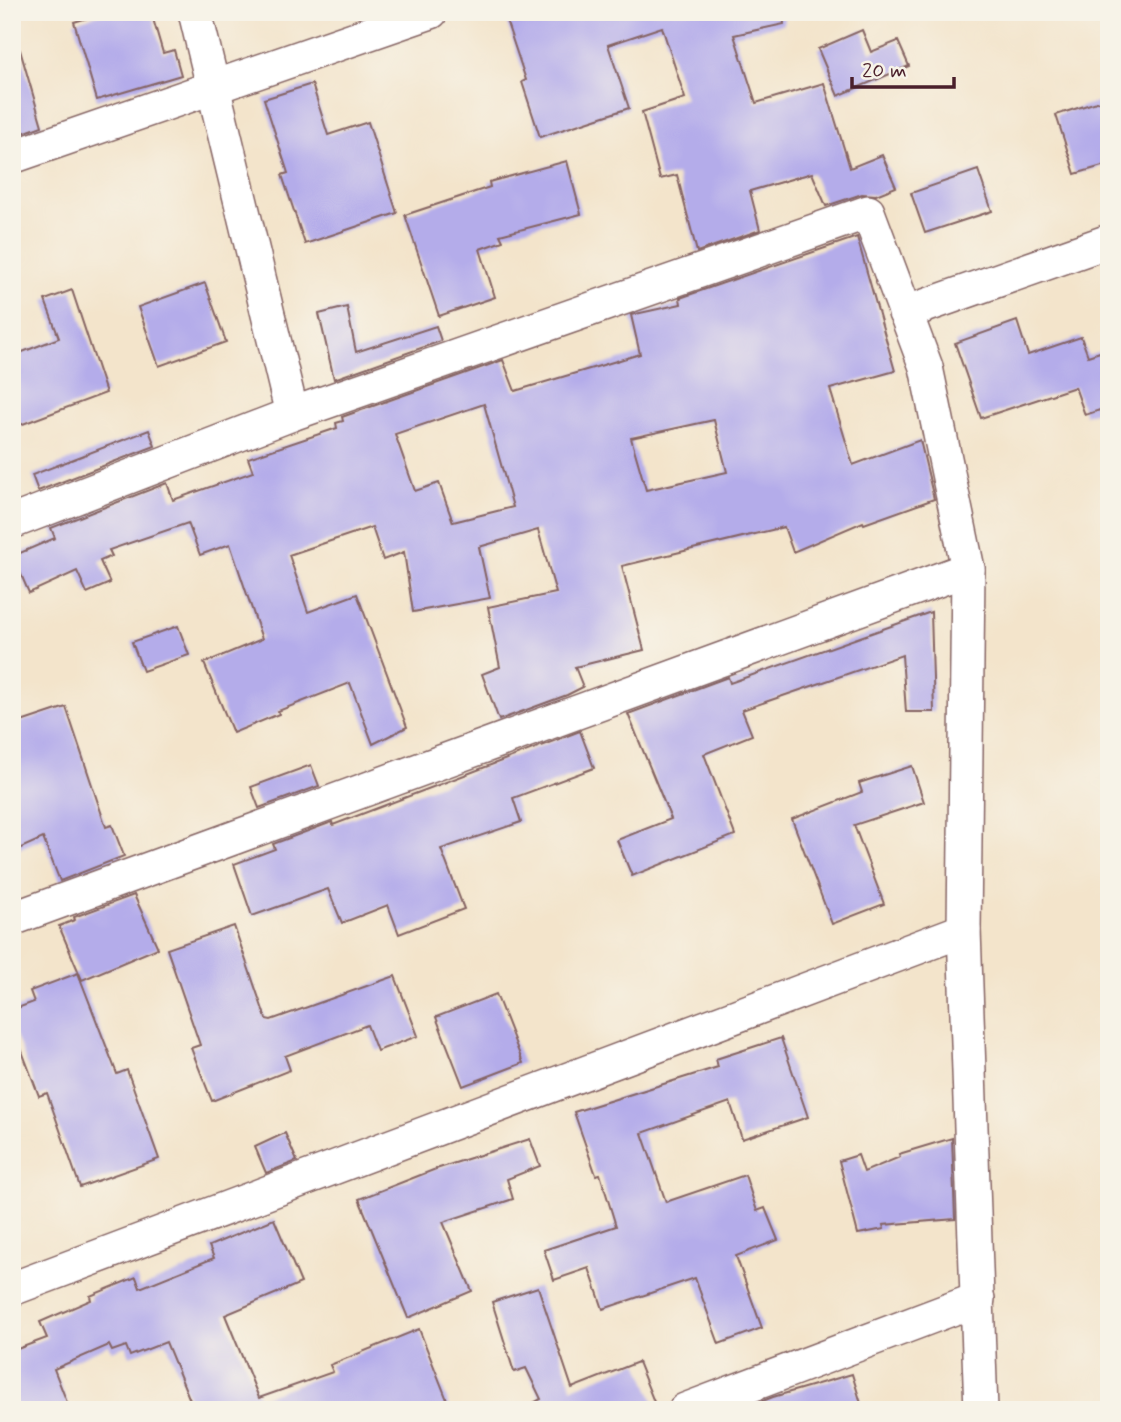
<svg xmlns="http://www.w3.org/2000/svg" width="1121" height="1422" font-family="Mynerve,sans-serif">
	<rect width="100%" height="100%" fill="#f7f3e8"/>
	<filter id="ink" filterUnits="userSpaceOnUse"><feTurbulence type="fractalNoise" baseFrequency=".0143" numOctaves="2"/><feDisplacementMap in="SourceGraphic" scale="14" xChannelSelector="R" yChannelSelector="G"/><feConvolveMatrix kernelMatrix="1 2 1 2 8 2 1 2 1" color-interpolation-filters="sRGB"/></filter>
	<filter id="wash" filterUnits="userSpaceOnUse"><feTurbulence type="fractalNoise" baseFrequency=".00686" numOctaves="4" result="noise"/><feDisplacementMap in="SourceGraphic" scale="28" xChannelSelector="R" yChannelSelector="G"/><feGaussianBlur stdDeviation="1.57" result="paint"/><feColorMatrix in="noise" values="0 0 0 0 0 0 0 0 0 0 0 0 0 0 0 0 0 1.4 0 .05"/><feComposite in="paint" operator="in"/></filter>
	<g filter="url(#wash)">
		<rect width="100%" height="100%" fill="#f3e4cb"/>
		<g id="blocks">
			<g fill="#b4acea" fill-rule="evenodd">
				<path d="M107,12H151L163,53L174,50L181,75L97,100L74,22Z"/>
				<path d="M521,12H783L784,24L734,35L756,103L824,83L850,168L882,155L896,187L876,195L862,194L826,206L812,173L750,191L760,230L697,252L677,175L660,179L642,112L685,98L662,27L608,45L629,108L540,137L522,82L526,80L505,17Z"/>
				<path d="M862,30L871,52L898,41L909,66L838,96L818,49Z"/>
				<path d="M20,50L42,126L12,137V51Z"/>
				<path d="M312,84L328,135L368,122L397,213L305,244L282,175L288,173L264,99Z"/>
				<path d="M1109,98V164L1075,174L1056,115Z"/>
				<path d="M567,161L581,214L500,235L503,241L480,249L495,297L439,316L405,215L490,187L489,182Z"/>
				<path d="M978,170L992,211L925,233L911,193Z"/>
				<path d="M857,237L895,371L830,389L853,465L920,440L934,499L864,524L863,522L793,552L784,527L622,566L644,650L575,667L583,687L567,695L499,720L482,674L500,667L488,607L556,593L538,530L479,547L490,598L413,612L404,552L383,560L372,527L289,555L308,612L357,594L407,727L373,744L350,683L278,711L279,714L233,733L204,663L262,639L230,544L200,555L188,523L109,550L112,556L100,561L110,583L87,593L77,571L29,593L13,556L55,538L51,528L167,483L173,500L253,472L248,458L337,428L336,423L343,421L342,417L503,360L515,391L640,354L631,315L681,304L680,298ZM484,404L513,507L453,522L439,483L415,491L395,434ZM714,420L727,472L646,490L631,438Z"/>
				<path d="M205,283L226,342L159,366L138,307Z"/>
				<path d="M72,290L106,393L12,428V356L59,338L45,300Z"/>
				<path d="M347,307L356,352L436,326L441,341L334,379L319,314Z"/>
				<path d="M1017,321L1028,355L1081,337L1088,356L1109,349V407L1085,415L1075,387L981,418L955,343Z"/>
				<path d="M149,430L155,446L38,491L32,475Z"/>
				<path d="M931,612L934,712H906L902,655L742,710L752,735L704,754L735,835L632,876L617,840L671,819L628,714L728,677L730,683Z"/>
				<path d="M178,626L189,655L143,671L132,642Z"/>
				<path d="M66,707L106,827L112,825L124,856L60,881L43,838L12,852V725Z"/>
				<path d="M580,731L594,768L513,798L521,822L441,849L464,909L399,934L388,905L342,923L328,889L252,916L234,864L275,849L273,844L332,822L333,825Z"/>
				<path d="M311,765L319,786L259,808L251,787Z"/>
				<path d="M912,766L924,802L854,825L884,904L832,924L792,819L862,792L859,783Z"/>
				<path d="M134,895L158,948L82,980L59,926L75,920L74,917Z"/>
				<path d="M234,926L266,1019L271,1020L395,976L418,1036L377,1051L367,1025L285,1056L290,1070L212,1101L191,1048L200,1045L167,949Z"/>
				<path d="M78,973L117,1074L127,1070L159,1159L80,1187L47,1093L39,1096L12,1025V1010L34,1002L30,991Z"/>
				<path d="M496,994L523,1063L463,1086L436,1017Z"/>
				<path d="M781,1038L808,1117L742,1139L730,1102L642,1133L666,1202L745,1175L757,1211L765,1208L778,1240L736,1256L762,1328L719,1344L695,1278L603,1309L589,1268L554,1280L544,1250L616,1226L600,1174L596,1175L574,1112L718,1067L716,1059Z"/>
				<path d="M285,1133L297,1161L266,1173L255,1147Z"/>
				<path d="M952,1138L955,1219L883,1225L884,1229L858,1234L839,1161L858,1155L864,1172L900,1157L899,1154Z"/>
				<path d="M530,1139L540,1166L507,1179L513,1199L443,1222L472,1291L408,1318L359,1199L436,1169Z"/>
				<path d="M274,1219L301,1283L225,1315L259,1398L333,1372L330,1365L419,1329L451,1410H194L166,1342L130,1356L126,1346L112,1351L109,1345L54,1369L70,1410H18L12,1394V1351L47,1338L40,1322L91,1300L90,1296L136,1277L140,1288L214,1258L209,1246Z"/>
				<path d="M538,1287L572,1388L638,1362L654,1402L634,1410H520L541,1399L526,1368L514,1372L492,1302Z"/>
				<path d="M852,1374L863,1410H756L755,1404L773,1397Z"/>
			</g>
		</g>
	</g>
	<g filter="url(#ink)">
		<use href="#blocks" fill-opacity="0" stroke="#856463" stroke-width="2"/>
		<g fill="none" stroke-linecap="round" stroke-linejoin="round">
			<g stroke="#856463" stroke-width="36">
				<g id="minor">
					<path d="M195,12L292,414"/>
					<path d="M12,157L431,12"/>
					<path d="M905,313L1109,241"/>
					<path d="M12,522L292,414L868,212L926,367L968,569L964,930L981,1410"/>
					<path d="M12,919L968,569"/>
					<path d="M12,1289L964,930"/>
					<path d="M685,1410L978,1299"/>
				</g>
			</g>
			<use href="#minor" stroke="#fff" stroke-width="33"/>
		</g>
	</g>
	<rect width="1121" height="1422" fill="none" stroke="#f7f3e8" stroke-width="42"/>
	<path d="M852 77v10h102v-10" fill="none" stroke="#4a1f2b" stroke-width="3.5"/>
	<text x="862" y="77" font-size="21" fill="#4a1f2b" stroke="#f7f3e8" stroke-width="5" paint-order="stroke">20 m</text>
</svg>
